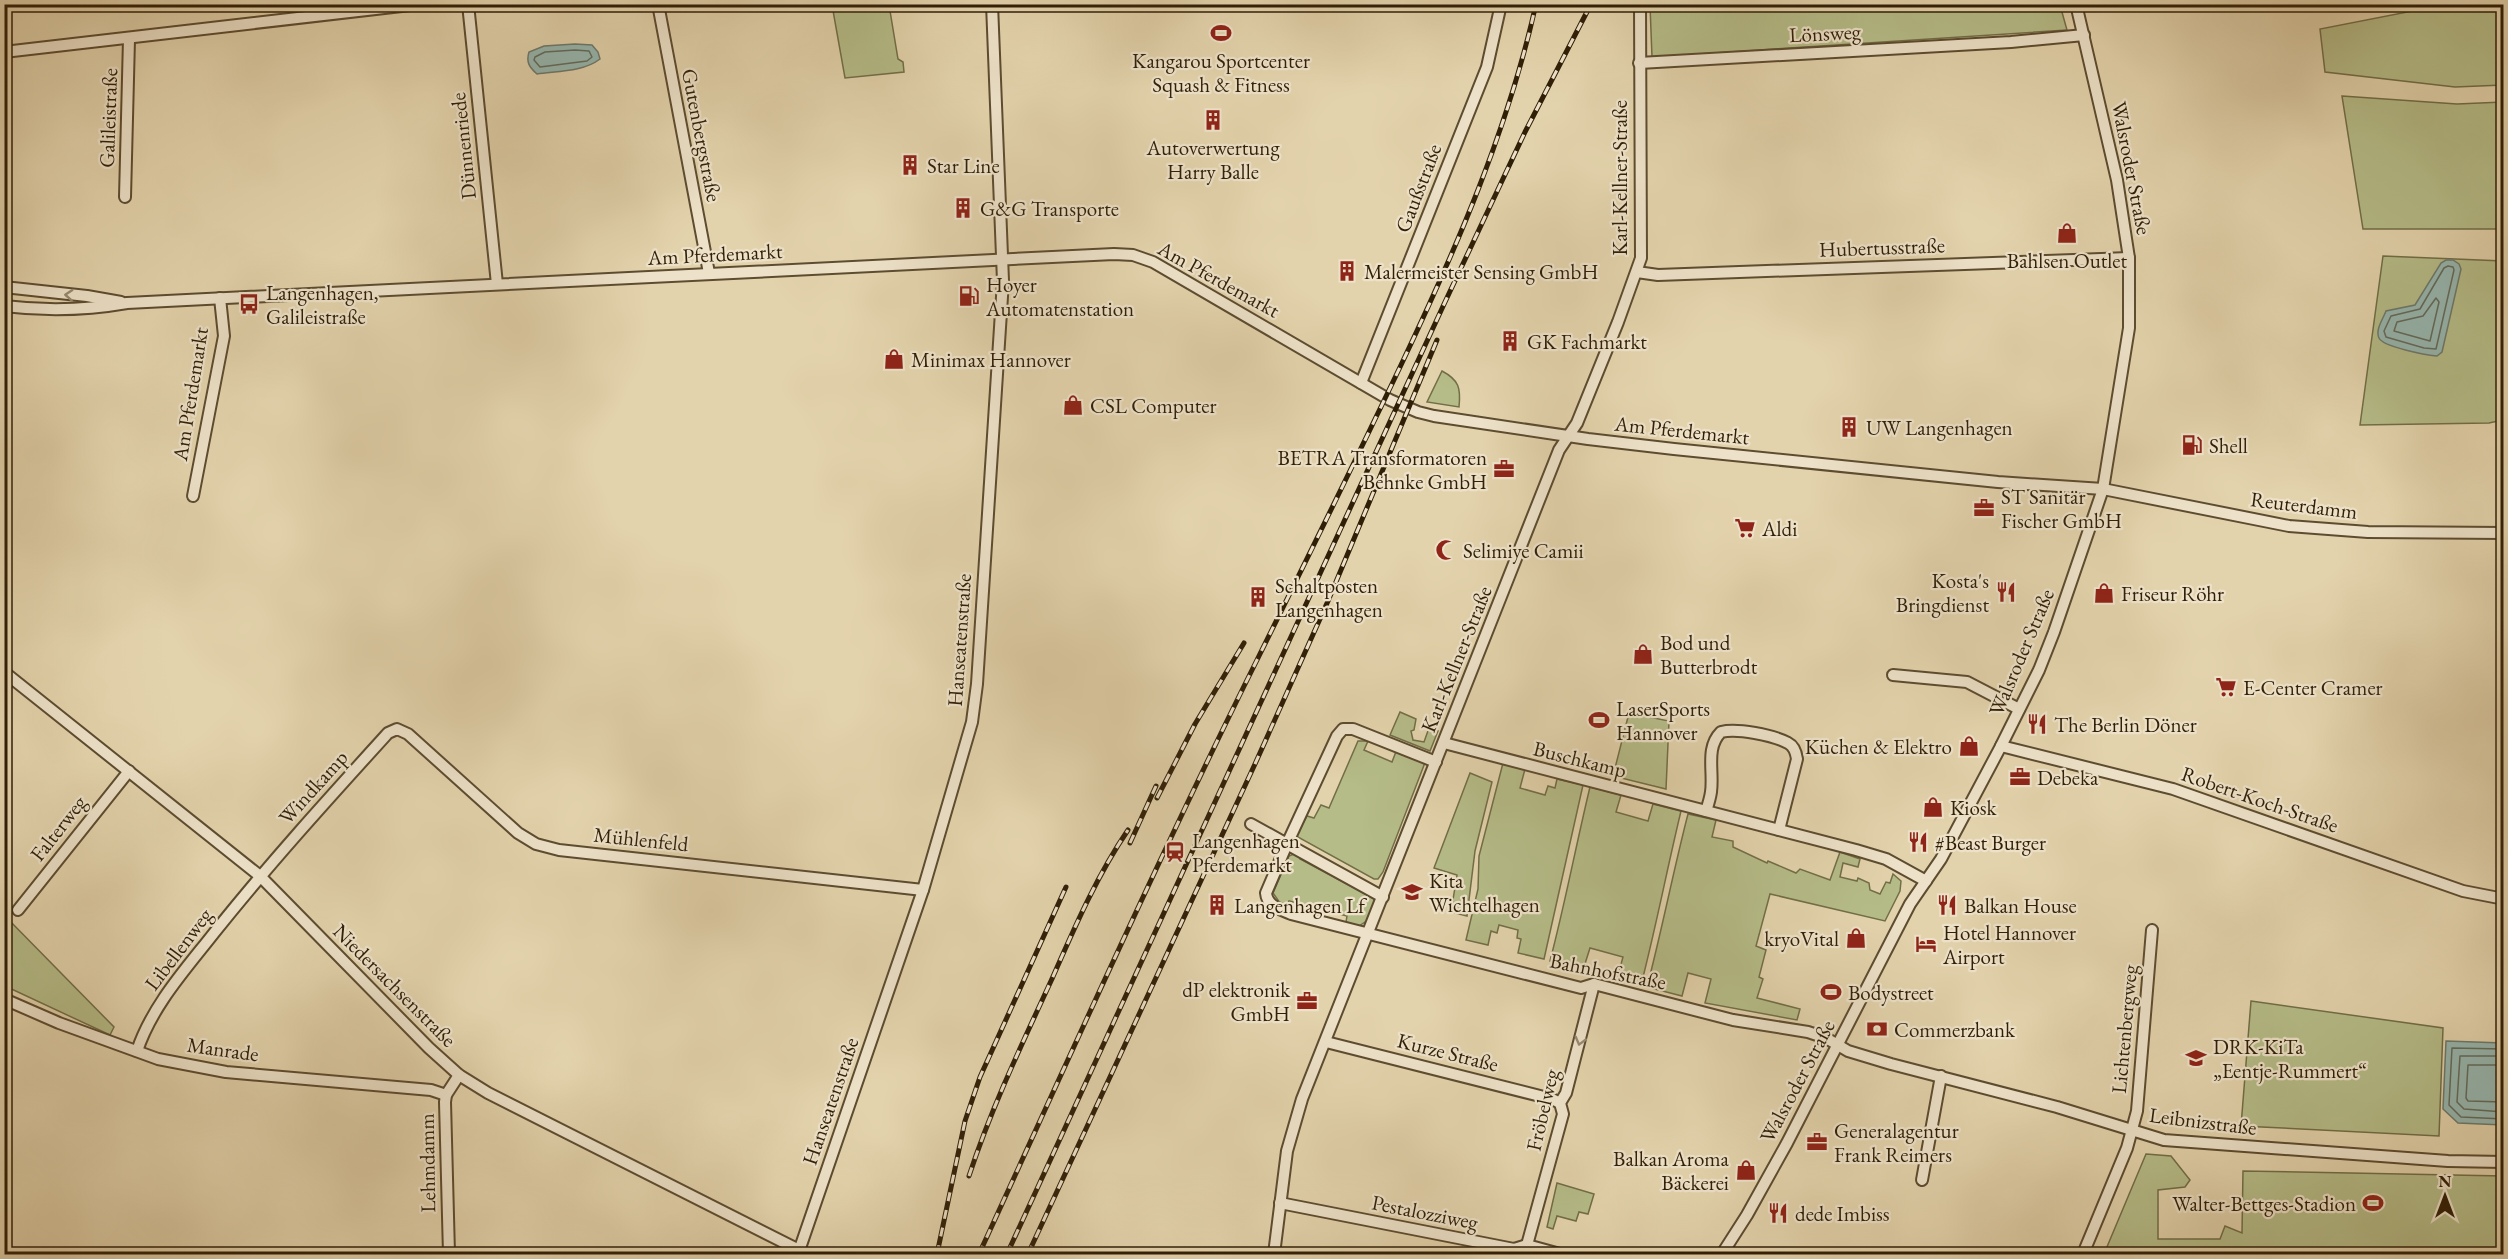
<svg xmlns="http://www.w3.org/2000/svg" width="2508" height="1259" font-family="'EB Garamond',serif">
	<rect width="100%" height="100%" fill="#e3d3ac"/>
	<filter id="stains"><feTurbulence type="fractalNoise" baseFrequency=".00333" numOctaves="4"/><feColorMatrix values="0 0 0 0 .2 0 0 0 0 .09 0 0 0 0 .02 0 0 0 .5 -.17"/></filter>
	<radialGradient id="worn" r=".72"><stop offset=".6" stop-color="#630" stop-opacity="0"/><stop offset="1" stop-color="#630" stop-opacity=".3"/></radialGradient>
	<g fill="#b5bc88" stroke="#726e48" stroke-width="1.5">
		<path d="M832,5H889L898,59L903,62L904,72L845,78Z"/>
		<path d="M1650,5H2060L2067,30L1652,57Z"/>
		<path d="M2443,5H2503V85L2455,87L2325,72L2320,29Z"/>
		<path d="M2342,96L2457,104L2503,102V229H2363Z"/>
		<path d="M2383,256L2503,261V420L2489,423L2360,425Z"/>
		<path d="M1442,371C1459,380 1461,388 1459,407L1427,402Z"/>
		<path d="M1400,712L1416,719L1414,730L1411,731L1413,740L1424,742L1429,728L1438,731L1430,751L1390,735Z"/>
		<path d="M1629,713L1669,721L1666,789L1613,776Z"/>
		<path d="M1358,741H1368L1364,750L1392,762L1397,749L1426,760L1383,872L1378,879H1374L1296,836L1307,816L1314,818L1321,805L1329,808Z"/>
		<path d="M1503,763L1525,769L1520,788L1545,795L1548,786L1555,788L1557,779L1583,785L1544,959L1518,953L1521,939L1517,938L1518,930L1499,925L1497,933L1491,931L1488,945L1466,940L1478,889L1479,856Z"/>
		<path d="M1470,773L1492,782L1475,851L1467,916L1451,912L1457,875L1434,868Z"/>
		<path d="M1590,787L1621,795L1616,812L1648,821L1653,804L1681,811C1667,869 1656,927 1641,985L1617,979L1623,957L1590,948L1583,970L1550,961C1565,904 1576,845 1590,787Z"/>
		<path d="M1688,814L1716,820L1712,837L1733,841V847L1767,863L1768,861L1796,873L1800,869L1830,880L1840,852L1860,859L1858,867L1843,863L1840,877L1857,881L1858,878L1869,883L1870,890L1880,894L1886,882L1890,883L1893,874L1901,881L1900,891L1885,921L1770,894L1756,946L1766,950L1759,977L1763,979L1757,998L1800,1009L1797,1020L1705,1003L1711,979L1688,973L1682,996L1647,987C1662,930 1673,872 1688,814Z"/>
		<path d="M1296,853L1301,856L1300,859L1375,899L1368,920L1359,926L1346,922L1347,916L1289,901L1287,907L1280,903L1273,893L1289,856Z"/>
		<path d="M5,916L114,1027L110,1035L5,986Z"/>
		<path d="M2251,1001L2443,1028L2439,1136L2241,1126Z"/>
		<path d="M2146,1154L2171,1156L2190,1180L2185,1187L2158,1190V1239H2220L2225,1226L2242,1233L2243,1171L2503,1176V1254H2104Z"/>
		<path d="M1557,1183L1594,1194L1588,1214L1579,1212L1576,1221L1557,1216L1553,1229L1547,1227Z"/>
	</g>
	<g fill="#96b7b0" stroke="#6d7a6c" stroke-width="1.5">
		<path d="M575,44L592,45L598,52L600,59C583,72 558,71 537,74C529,67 526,62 529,52L544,46Z"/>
		<path d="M2446,260H2453L2459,264L2461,269L2442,352L2437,356C2426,355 2383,347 2379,338C2375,330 2383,319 2386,311L2415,305L2441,263Z"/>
		<path d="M2446,1041L2503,1043V1125L2458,1123L2443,1109Z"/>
	</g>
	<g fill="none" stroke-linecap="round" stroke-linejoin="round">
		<g stroke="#636b5c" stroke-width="1.5">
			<path d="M575,50L589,51L592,57L587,61L540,67L534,60L535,57L545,52Z"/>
			<path d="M2448,266L2453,267L2454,270L2436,349L2424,348L2386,337L2384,331L2391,316L2420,309L2444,268Z"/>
			<path d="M2436,298L2439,302L2430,341L2394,331L2397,322L2423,316Z"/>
			<path d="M2504,1049L2452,1048L2449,1105L2461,1117L2504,1119"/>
			<path d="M2504,1056H2460L2457,1102L2464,1109L2504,1112"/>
			<path d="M2504,1065H2468L2466,1098L2468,1101L2504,1102"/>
		</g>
		<g stroke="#5d4c30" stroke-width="14">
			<g id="minor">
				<path d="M468,4L497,284"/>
				<path d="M658,4L709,273"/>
				<path d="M4,52L419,4"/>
				<path d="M1639,63L2011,42L2084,35"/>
				<path d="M125,197L129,39"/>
				<path d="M1637,272L1658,275L2129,258"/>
				<path d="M4,287L87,296L121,302"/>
				<path d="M4,306C45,311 87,310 127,303L1114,254L1133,255L1153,262L1390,400L1418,412L1434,416L1588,439L1674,449L1998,482L2103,489L2289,526L2368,532L2504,533"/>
				<path d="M1361,383L1487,67L1501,4"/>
				<path d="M193,496L224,336L220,298"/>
				<path d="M4,672L260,876L429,1048L459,1075L488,1093L807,1254"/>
				<path d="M1893,675L1967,682L2019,709"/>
				<path d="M1444,743L1856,850L1886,859L1926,881"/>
				<path d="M2001,746L2173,789L2463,891L2504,899"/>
				<path d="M1706,811C1708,805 1710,799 1711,792C1714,771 1705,748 1721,732C1737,728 1773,735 1788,743C1794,746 1796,752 1797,759L1779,830"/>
				<path d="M1251,824L1287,844L1337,736L1343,729H1353L1436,762"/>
				<path d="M1383,897L1287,844L1266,893C1267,906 1280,909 1291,914L1581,988L1594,984L1733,1020L1808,1032L1826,1038L1848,1051L1891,1064L2057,1107L2164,1140L2448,1161L2504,1162"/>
				<path d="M18,910L129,771"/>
				<path d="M4,999L59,1023L158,1059L226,1072L431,1090L446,1095"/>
				<path d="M1326,1042L1552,1099L1560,1103"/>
				<path d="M137,1051C152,1006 185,970 214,933C269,864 329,798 388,733L397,729L408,734L518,833L536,844L559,850L923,890"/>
				<path d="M1922,1180L1941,1076"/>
				<path d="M1280,1203L1514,1249L1527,1245L1560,1254"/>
				<path d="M1527,1245L1563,1114L1560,1103L1566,1093L1594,984"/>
				<path d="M799,1251L923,890L972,722L977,684L1003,281L992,4"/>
				<path d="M449,1254L445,1102L446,1095L459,1075"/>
				<path d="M1274,1254L1287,1151L1302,1099L1559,450L1577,423L1618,322L1641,258L1640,4"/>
				<path d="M1722,1254L1747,1215L1787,1143L1910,904L1941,859L2001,746L2039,670L2054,632L2103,489L2129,328V258L2117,180L2076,4"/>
				<path d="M2083,1254L2127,1148L2137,1111L2152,930"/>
			</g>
		</g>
		<use href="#minor" stroke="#ede2c9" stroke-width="10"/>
		<g stroke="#301f07" stroke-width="5">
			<g id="rail">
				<path d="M1157,798L1195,724L1244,643"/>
				<path d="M1130,843L1156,786"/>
				<path d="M969,1176C991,1109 1021,1046 1051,981C1074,929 1096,877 1128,830"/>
				<path d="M937,1254L965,1121L980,1077L1066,887"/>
				<path d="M979,1254C1070,1056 1159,857 1256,662C1305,563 1354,464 1401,365C1456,249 1508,130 1536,4"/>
				<path d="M1007,1254L1445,302L1525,132L1591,4"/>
				<path d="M1028,1254L1255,764L1328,601L1437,340"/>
			</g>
		</g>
		<use href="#rail" stroke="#ede2c9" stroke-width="3" stroke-dasharray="9" stroke-linecap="butt"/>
	</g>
	<defs><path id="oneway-chevron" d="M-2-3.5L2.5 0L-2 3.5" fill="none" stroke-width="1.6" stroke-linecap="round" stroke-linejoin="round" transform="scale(1.5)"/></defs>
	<g stroke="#988a72">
		<use href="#oneway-chevron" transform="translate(69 295) rotate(-176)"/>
		<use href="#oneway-chevron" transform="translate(1580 1041) rotate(105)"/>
	</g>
	<defs>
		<g id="stadium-bare" transform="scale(1.62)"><path d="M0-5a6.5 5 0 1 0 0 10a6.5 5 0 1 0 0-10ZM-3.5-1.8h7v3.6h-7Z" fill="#8f2418" stroke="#ede2c9" stroke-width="2.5" paint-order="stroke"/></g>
		<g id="building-bare" transform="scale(1.62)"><path d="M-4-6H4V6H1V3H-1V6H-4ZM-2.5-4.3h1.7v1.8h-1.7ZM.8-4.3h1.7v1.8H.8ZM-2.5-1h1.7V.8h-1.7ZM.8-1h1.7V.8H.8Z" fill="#8f2418" stroke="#ede2c9" stroke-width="2.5" paint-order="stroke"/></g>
		<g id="shop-bare" transform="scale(1.62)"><path d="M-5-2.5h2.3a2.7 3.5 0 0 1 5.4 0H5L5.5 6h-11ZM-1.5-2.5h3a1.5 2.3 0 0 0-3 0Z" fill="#8f2418" stroke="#ede2c9" stroke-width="2.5" paint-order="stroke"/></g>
		<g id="fuel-bare" transform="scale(1.62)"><path d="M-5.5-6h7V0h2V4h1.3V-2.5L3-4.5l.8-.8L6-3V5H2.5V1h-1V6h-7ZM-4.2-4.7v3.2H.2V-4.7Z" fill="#8f2418" stroke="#ede2c9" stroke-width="2.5" paint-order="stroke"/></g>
		<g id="bus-bare" transform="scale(1.62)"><path d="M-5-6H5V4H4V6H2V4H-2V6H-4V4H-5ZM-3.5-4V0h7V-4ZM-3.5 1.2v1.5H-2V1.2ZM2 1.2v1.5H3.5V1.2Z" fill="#8f2418" stroke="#ede2c9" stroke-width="2.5" paint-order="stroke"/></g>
		<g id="office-bare" transform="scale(1.62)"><path d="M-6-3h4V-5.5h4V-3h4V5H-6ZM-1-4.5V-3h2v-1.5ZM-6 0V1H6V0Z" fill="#8f2418" stroke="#ede2c9" stroke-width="2.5" paint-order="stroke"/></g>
		<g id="supermarket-bare" transform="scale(1.62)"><path d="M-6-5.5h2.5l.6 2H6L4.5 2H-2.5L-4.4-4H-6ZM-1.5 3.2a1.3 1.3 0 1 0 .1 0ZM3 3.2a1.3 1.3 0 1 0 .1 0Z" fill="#8f2418" stroke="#ede2c9" stroke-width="2.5" paint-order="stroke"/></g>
		<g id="mosque-bare" transform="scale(1.62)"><path d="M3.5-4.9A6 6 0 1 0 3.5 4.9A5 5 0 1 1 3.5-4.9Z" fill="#8f2418" stroke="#ede2c9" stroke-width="2.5" paint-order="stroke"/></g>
		<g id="restaurant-bare" transform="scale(1.62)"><path d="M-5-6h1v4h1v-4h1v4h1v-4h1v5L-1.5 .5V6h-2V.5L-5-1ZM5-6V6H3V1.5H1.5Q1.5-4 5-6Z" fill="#8f2418" stroke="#ede2c9" stroke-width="2.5" paint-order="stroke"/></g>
		<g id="station-bare" transform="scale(1.62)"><path d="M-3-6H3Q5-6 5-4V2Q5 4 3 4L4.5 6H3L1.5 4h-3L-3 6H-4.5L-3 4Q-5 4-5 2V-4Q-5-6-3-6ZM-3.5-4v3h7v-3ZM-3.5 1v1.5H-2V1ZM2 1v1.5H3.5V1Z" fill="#8f2418" stroke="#ede2c9" stroke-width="2.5" paint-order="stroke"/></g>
		<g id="school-bare" transform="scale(1.62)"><path d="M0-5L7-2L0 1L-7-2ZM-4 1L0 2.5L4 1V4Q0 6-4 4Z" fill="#8f2418" stroke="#ede2c9" stroke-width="2.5" paint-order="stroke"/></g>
		<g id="hotel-bare" transform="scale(1.62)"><path d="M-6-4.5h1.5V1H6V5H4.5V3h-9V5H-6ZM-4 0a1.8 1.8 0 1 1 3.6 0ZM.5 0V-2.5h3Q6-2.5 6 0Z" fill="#8f2418" stroke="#ede2c9" stroke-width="2.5" paint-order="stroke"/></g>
		<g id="bank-bare" transform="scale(1.62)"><path d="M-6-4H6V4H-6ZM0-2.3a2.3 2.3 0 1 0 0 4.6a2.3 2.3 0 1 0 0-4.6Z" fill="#8f2418" stroke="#ede2c9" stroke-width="2.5" paint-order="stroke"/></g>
	</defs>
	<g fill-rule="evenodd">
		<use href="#stadium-bare" x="1221" y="33"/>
		<use href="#building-bare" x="1213" y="120"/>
		<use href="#building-bare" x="910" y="165"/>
		<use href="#building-bare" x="963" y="208"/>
		<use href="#shop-bare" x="2067" y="233"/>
		<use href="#building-bare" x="1347" y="271"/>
		<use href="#fuel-bare" x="969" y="296"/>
		<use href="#bus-bare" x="249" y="304"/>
		<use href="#building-bare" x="1510" y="341"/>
		<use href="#shop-bare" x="894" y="359"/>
		<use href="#shop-bare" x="1073" y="405"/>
		<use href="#building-bare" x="1849" y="427"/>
		<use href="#fuel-bare" x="2192" y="445"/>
		<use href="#office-bare" x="1504" y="469"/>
		<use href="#office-bare" x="1984" y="508"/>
		<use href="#supermarket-bare" x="1745" y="528"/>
		<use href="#mosque-bare" x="1446" y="550"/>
		<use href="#restaurant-bare" x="2006" y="592"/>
		<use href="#shop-bare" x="2104" y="593"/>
		<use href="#building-bare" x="1258" y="597"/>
		<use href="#shop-bare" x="1643" y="654"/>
		<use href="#supermarket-bare" x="2226" y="687"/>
		<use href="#stadium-bare" x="1599" y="720"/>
		<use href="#restaurant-bare" x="2037" y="724"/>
		<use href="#shop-bare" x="1969" y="746"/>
		<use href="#office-bare" x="2020" y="777"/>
		<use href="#shop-bare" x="1933" y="807"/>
		<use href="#restaurant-bare" x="1918" y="842"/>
		<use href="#station-bare" x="1175" y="852"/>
		<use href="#school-bare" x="1412" y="892"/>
		<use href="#building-bare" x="1217" y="905"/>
		<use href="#restaurant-bare" x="1947" y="905"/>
		<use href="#shop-bare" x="1856" y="938"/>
		<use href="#hotel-bare" x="1926" y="944"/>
		<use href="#stadium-bare" x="1831" y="992"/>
		<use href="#office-bare" x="1307" y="1001"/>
		<use href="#bank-bare" x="1877" y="1029"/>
		<use href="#school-bare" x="2196" y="1058"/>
		<use href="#office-bare" x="1817" y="1142"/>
		<use href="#shop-bare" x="1746" y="1170"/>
		<use href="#stadium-bare" x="2373" y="1203"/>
		<use href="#restaurant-bare" x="1778" y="1213"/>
	</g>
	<g text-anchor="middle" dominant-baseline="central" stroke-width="4.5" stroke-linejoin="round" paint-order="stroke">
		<g font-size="21" fill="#301f07" stroke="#ede2c9">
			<text transform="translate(1825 33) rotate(-3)">Lönsweg</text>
			<text transform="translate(108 118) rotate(-88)">Galileistraße</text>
			<text transform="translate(702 135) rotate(79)">Gutenbergstraße</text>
			<text transform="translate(463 146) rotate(-96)">Dünnenriede</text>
			<text transform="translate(2132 168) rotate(79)">Walsroder Straße</text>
			<text transform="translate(1619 178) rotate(-90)">Karl-Kellner-Straße</text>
			<text transform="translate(1418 188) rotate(-69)">Gaußstraße</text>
			<text transform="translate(1882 247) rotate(-2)">Hubertusstraße</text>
			<text transform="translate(715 254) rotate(-3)">Am Pferdemarkt</text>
			<text transform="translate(1219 279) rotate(29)">Am Pferdemarkt</text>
			<text transform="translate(190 394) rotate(-81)">Am Pferdemarkt</text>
			<text transform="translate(1682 430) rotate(6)">Am Pferdemarkt</text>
			<text transform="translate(2304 505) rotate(7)">Reuterdamm</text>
			<text transform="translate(959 640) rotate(-86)">Hanseatenstraße</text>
			<text transform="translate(2021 652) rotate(-67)">Walsroder Straße</text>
			<text transform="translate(1456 659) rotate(-68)">Karl-Kellner-Straße</text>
			<text transform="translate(1580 759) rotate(14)">Buschkamp</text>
			<text transform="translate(313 787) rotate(-48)">Windkamp</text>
			<text transform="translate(2260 799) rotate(19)">Robert-Koch-Straße</text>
			<text transform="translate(58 828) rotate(-52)">Falterweg</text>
			<text transform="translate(641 839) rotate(6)">Mühlenfeld</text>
			<text transform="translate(178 949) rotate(-53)">Libellenweg</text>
			<text transform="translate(1608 971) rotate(11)">Bahnhofstraße</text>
			<text transform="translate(395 985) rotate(45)">Niedersachsenstraße</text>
			<text transform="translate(2124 1029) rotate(-85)">Lichtenbergweg</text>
			<text transform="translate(223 1049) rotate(8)">Manrade</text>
			<text transform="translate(1448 1052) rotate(14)">Kurze Straße</text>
			<text transform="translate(1797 1081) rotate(-62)">Walsroder Straße</text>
			<text transform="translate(830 1101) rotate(-71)">Hanseatenstraße</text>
			<text transform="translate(1542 1110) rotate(-77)">Fröbelweg</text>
			<text transform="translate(2203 1121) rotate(7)">Leibnizstraße</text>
			<text transform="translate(427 1163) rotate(-91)">Lehmdamm</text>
			<text transform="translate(1425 1212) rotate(11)">Pestalozziweg</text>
		</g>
		<g font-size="21" fill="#301f07" stroke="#ede2c9" text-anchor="start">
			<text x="1221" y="60" text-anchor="middle">Kangarou Sportcenter<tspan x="1221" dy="24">Squash &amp; Fitness</tspan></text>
			<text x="1213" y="147" text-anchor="middle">Autoverwertung<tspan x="1213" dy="24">Harry Balle</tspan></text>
			<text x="927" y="165">Star Line</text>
			<text x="980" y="208">G&amp;G Transporte</text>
			<text x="2067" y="260" text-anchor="middle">Bahlsen Outlet</text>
			<text x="1364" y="271">Malermeister Sensing GmbH</text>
			<text x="986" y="284">Hoyer<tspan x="986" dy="24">Automatenstation</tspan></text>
			<text x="266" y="292">Langenhagen,<tspan x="266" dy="24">Galileistraße</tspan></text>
			<text x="1527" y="341">GK Fachmarkt</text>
			<text x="911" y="359">Minimax Hannover</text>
			<text x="1090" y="405">CSL Computer</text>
			<text x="1866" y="427">UW Langenhagen</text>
			<text x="2209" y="445">Shell</text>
			<text x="1487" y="457" text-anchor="end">BETRA Transformatoren<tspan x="1487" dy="24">Behnke GmbH</tspan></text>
			<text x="2001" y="496">ST Sanitär<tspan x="2001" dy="24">Fischer GmbH</tspan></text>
			<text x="1762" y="528">Aldi</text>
			<text x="1463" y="550">Selimiye Camii</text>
			<text x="1989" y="580" text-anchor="end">Kosta's<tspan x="1989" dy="24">Bringdienst</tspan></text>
			<text x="1275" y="585">Schaltposten<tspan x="1275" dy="24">Langenhagen</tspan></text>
			<text x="2121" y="593">Friseur Röhr</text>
			<text x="1660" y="642">Bod und<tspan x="1660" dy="24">Butterbrodt</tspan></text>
			<text x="2243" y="687">E-Center Cramer</text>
			<text x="1616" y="708">LaserSports<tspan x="1616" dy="24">Hannover</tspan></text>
			<text x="2054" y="724">The Berlin Döner</text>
			<text x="1952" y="746" text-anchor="end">Küchen &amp; Elektro</text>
			<text x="2037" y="777">Debeka</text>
			<text x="1950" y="807">Kiosk</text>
			<text x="1192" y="840">Langenhagen<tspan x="1192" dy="24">Pferdemarkt</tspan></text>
			<text x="1935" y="842">#Beast Burger</text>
			<text x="1429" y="880">Kita<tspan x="1429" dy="24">Wichtelhagen</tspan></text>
			<text x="1234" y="905">Langenhagen Lf</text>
			<text x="1964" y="905">Balkan House</text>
			<text x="1943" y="932">Hotel Hannover<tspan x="1943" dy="24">Airport</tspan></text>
			<text x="1839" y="938" text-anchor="end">kryoVital</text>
			<text x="1290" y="989" text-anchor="end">dP elektronik<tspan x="1290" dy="24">GmbH</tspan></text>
			<text x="1848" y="992">Bodystreet</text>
			<text x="1894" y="1029">Commerzbank</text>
			<text x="2213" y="1046">DRK-KiTa<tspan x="2213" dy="24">„Eentje-Rummert“</tspan></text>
			<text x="1834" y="1130">Generalagentur<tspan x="1834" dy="24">Frank Reimers</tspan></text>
			<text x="1729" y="1158" text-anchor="end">Balkan Aroma<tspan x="1729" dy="24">Bäckerei</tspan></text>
			<text x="2356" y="1203" text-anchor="end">Walter-Bettges-Stadion</text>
			<text x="1795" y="1213">dede Imbiss</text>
		</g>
	</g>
	<rect width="2508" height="1259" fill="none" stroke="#e3d3ac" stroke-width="24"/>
	<rect x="6" y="6" width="2496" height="1247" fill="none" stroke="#301f07" stroke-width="3"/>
	<rect x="12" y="12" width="2484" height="1235" fill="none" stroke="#301f07" stroke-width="1.5"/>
	<g transform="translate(2445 1196)" stroke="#ede2c9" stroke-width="4.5" paint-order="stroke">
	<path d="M0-4.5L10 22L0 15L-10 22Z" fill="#301f07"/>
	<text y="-9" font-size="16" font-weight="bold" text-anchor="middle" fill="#301f07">N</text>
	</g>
	<rect width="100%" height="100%" filter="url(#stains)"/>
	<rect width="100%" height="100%" fill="url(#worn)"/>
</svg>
